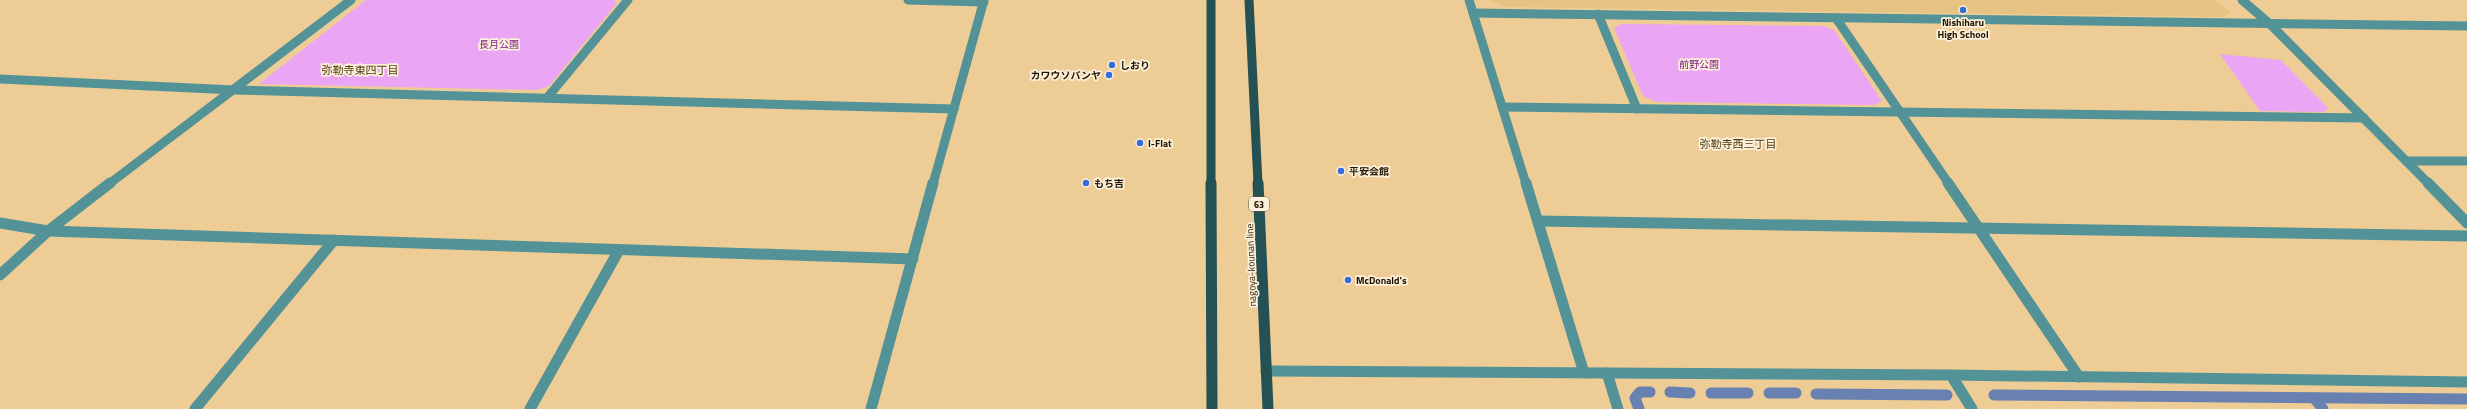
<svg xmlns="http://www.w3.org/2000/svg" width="2467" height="409" font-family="'Titillium Web','Noto Sans JP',sans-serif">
	<rect width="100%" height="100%" fill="#edcd95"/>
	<path fill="#e6c383" d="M1490,0H2215L2230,12L2224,17L1505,7Z"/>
	<g fill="#eaa5f5">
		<path d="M366,0H614L617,3L549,86L537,90L259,84Z"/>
		<path d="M1621,24L1823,26L1834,30L1882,101L1874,105L1657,102L1643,96L1614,28Z"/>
		<path d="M2220,54L2281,60L2328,108L2323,112L2260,111Z"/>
	</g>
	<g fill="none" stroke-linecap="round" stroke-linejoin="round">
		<g stroke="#6881b0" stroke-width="11">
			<path d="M1670,392L1690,393"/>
			<path d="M1711,393H1748"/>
			<path d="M1769,393H1796"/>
			<path d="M1816,394L1947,395"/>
			<path d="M1994,395L2467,399"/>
			<path d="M2314,398L2323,409"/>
			<path d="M1639,409L1635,398L1640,392H1650"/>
		</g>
		<g stroke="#539297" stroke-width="9">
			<path d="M908,0L984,2"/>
			<path d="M2242,0L2270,24L2429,184"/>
			<path d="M1473,13L2467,26"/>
			<path d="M1598,14L1637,109"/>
			<path d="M1836,18L1949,184"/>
			<path d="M0,79L234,90L954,109"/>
			<path d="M547,98L628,0"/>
			<path d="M1502,107L2364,118"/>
			<path d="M2407,161H2467"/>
			<path d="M109,184L351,0"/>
			<path d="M933,184L984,0"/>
		</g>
		<g stroke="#539297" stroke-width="11">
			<path d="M1948,183L2079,377"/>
			<path d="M2428,183L2467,223"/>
			<path d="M1538,221L2467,236"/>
			<path d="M0,223L48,231L913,259"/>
			<path d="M0,275L48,231L110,183"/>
			<path d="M1266,371L1951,375L2467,382"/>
			<path d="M1607,373L1618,409"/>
			<path d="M1951,375L1972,409"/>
			<path d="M195,409L334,240"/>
			<path d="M530,409L619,250"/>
			<path d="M871,409L933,183"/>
		</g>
		<path stroke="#539297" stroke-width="9" d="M1469,0L1526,184"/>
		<path stroke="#539297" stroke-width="11" d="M1526,183L1584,373"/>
		<g stroke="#245154" stroke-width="9">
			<path d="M1211,0V184"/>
			<path d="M1249,0L1258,184"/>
		</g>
		<g stroke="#245154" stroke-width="11">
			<path d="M1211,183L1212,409"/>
			<path d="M1258,183L1268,409"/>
		</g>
	</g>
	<g fill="#336cdb" stroke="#fef1db" stroke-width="1.5">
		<circle cx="1963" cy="10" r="4"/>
		<circle cx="1112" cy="65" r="4"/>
		<circle cx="1109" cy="75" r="4"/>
		<circle cx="1140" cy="143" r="4"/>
		<circle cx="1341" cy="171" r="4"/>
		<circle cx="1086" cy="183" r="4"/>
		<circle cx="1348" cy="280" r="4"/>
	</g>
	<g text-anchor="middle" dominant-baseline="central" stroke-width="3.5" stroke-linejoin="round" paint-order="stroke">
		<rect fill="#fef1db" stroke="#625642" stroke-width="1" x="1249" y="197" width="20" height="14" rx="3"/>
		<g font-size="9" font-weight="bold" fill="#1f1400">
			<text x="1259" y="204">63</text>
		</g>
		<g font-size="10" font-weight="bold" fill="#1f1400" stroke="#fef1db" text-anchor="start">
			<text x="1963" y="22" text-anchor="middle">Nishiharu<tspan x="1963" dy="12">High School</tspan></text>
			<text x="1120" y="65">しおり</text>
			<text x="1101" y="75" text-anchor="end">カワウソパンヤ</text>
			<text x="1148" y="143">I-Flat</text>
			<text x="1349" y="171">平安会館</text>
			<text x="1094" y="183">もち吉</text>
			<text x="1356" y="280">McDonald's</text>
		</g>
		<g font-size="10" fill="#791d87" stroke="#fef1db">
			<text x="499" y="44">長月公園</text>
			<text x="1699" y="64">前野公園</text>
		</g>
		<g font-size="10" fill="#1f1400" stroke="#fef1db">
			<text transform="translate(1251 265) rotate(-92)">nagoya-kounan line</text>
		</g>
		<g font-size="11" fill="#503b11" stroke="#fef1db">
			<text x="360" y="70">弥勒寺東四丁目</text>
			<text x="1738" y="144">弥勒寺西三丁目</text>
		</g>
	</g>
</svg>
